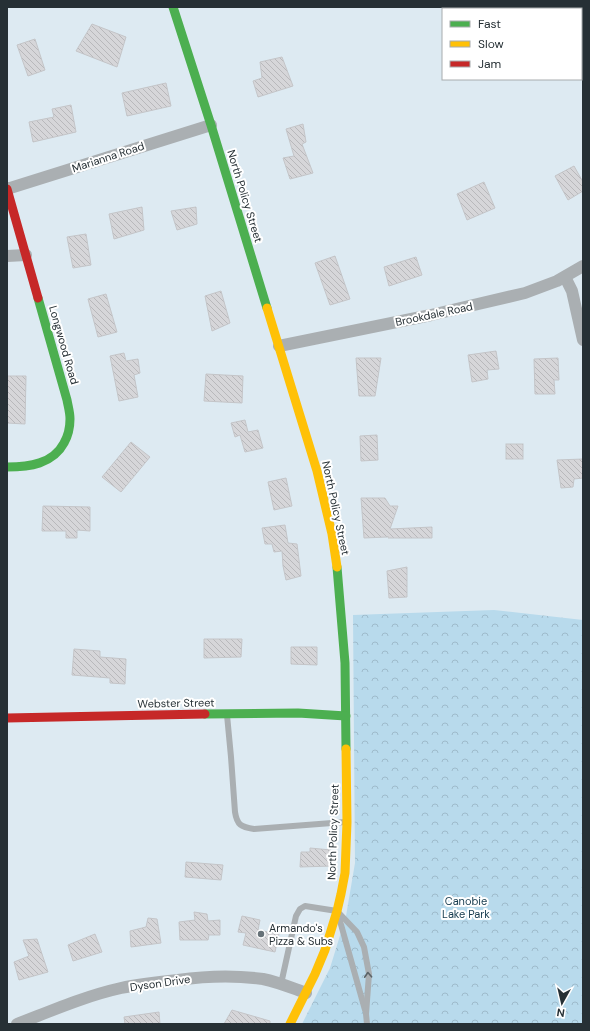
<svg xmlns="http://www.w3.org/2000/svg" width="590" height="1031" font-family="'DM Sans',sans-serif">
	<defs>
		<pattern id="park-crowns" width="20" height="18" patternUnits="userSpaceOnUse"><rect width="20" height="18" fill="#b8daec"/><path d="M2 6a3 3 0 1 1 6 0M12 15a3 3 0 1 1 6 0" fill="none" stroke="#9ebbcb"/></pattern>
		<pattern id="building-back-hatch" width="6" height="6" patternUnits="userSpaceOnUse"><rect width="6" height="6" fill="#d6d6d9"/><path d="M-1 5l2 2M0 0l6 6M5-1l2 2" fill="none" stroke="#b8b8bb"/></pattern>
	</defs>
	<rect width="100%" height="100%" fill="#ddeaf2"/>
	<path fill="url(#park-crowns)" d="M494,610L583,620V1024H302L330,968L346,916L355,863L353,615Z"/>
	<g fill="url(#building-back-hatch)" stroke="#c4c5c8">
		<path d="M92,24L126,37L117,67L76,51Z"/>
		<path d="M35,39L45,70L28,76L17,45Z"/>
		<path d="M282,57L293,86L258,97L253,81L262,78L260,62Z"/>
		<path d="M166,83L171,106L127,116L122,93Z"/>
		<path d="M71,105L76,132L33,142L29,122L54,117L52,109Z"/>
		<path d="M303,124L306,142L302,144L313,173L290,179L283,158L294,156L286,129Z"/>
		<path d="M574,166L583,182V191L568,200L555,176Z"/>
		<path d="M484,182L495,208L467,220L457,194Z"/>
		<path d="M142,207L144,230L114,239L109,214Z"/>
		<path d="M196,207L197,224L177,230L171,211Z"/>
		<path d="M86,234L91,265L73,268L67,237Z"/>
		<path d="M335,256L350,299L330,305L315,263Z"/>
		<path d="M416,257L422,275L389,286L384,267Z"/>
		<path d="M221,291L230,323L212,331L205,296Z"/>
		<path d="M106,294L117,332L98,337L88,299Z"/>
		<path d="M496,351L499,369L487,370L488,379L472,382L468,355Z"/>
		<path d="M124,353L126,361L138,359L140,373L134,375L138,397L119,401L110,356Z"/>
		<path d="M356,358H381L375,396H359Z"/>
		<path d="M558,358L559,380H554L555,394H535L534,359Z"/>
		<path d="M206,374L243,376L242,403L204,401Z"/>
		<path d="M7,376H26L25,424L7,423Z"/>
		<path d="M245,420L248,432L258,430L263,448L245,452L240,435L235,437L231,423Z"/>
		<path d="M377,435L378,460L361,461L360,436Z"/>
		<path d="M131,442L150,457L121,492L102,477Z"/>
		<rect x="506" y="444" width="17" height="15"/>
		<path d="M583,459V478L574,479L573,487L561,488L557,460Z"/>
		<path d="M286,478L292,506L274,510L268,482Z"/>
		<path d="M361,498H385L390,506H398L390,529L432,527V538H388V536L387,537L364,538Z"/>
		<path d="M43,506L90,507V531L77,530V538H66V531H42Z"/>
		<path d="M285,525L288,543L297,544L301,576L286,580L283,566L282,551L274,552L272,544H265L262,528Z"/>
		<path d="M407,567V597L389,598L387,571Z"/>
		<path d="M204,639H242L241,657L204,658Z"/>
		<path d="M291,647H317V665L291,664Z"/>
		<path d="M74,649L100,651V657L126,659L125,684L110,683V678L72,675Z"/>
		<path d="M310,848L331,850L332,866L300,867L301,852H310Z"/>
		<path d="M186,862L223,865L221,880L185,877Z"/>
		<path d="M194,912L207,914L208,921L220,920V935H209L208,940H180L179,922L195,920Z"/>
		<path d="M242,916L260,920L258,930L279,934L275,952L243,945L246,933L238,932Z"/>
		<path d="M148,918L157,919L161,943L131,947L130,931L146,927Z"/>
		<path d="M95,934L102,952L73,961L68,945Z"/>
		<path d="M37,939L48,972L19,980L14,962L29,956L23,940Z"/>
		<path d="M232,1010L270,1021V1024H224Z"/>
		<path d="M159,1012L160,1024H125L124,1017Z"/>
	</g>
	<g fill="none" stroke-linecap="round" stroke-linejoin="round">
		<g stroke="#aaafb2" stroke-width="6">
			<path d="M227,715L231,757L235,812C237,825 241,827 254,829L345,822"/>
			<path d="M340,921L365,1010"/>
			<path d="M281,984L296,916L300,909L305,906L337,911L357,932L364,947L369,974L366,1014L367,1024"/>
		</g>
		<g stroke="#aaafb2" stroke-width="12">
			<path d="M7,188V189L211,125"/>
			<path d="M7,256L26,255"/>
			<path d="M565,277L572,291L583,340"/>
			<path d="M279,346L431,315L525,293L557,281L583,266"/>
			<path d="M17,1024C51,1011 85,996 121,988C140,984 159,982 178,980C206,976 234,975 263,979C278,982 292,988 306,993"/>
		</g>
		<g stroke="#4caf50" stroke-width="9">
			<path d="M173,7L211,125L267,308"/>
			<path d="M7,467C29,467 53,464 64,443C68,436 70,427 70,419C70,412 68,406 67,400L38,298"/>
			<path d="M337,567L345,663L346,749"/>
			<path d="M205,714L298,713L346,716"/>
		</g>
		<g stroke="#ffc107" stroke-width="9">
			<path d="M267,308L317,471L332,534L337,567"/>
			<path d="M290,1024L315,974L325,950L337,911L341,894L345,873L347,822L346,749"/>
		</g>
		<g stroke="#c62828" stroke-width="9">
			<path d="M7,189L38,298"/>
			<path d="M7,718L205,714"/>
		</g>
	</g>
	<defs><path id="oneway-chevron" d="M-2-3.5L2.5 0L-2 3.5" fill="none" stroke-width="1.6" stroke-linecap="round" stroke-linejoin="round"/></defs>
	<use stroke="#5b6367" href="#oneway-chevron" transform="translate(368 975) rotate(-93)"/>
	<circle fill="#667177" stroke="#fff" stroke-width="1.5" cx="261" cy="934" r="4"/>
	<g text-anchor="middle" dominant-baseline="central" stroke-width="4" stroke-linejoin="round" paint-order="stroke">
		<g font-size="11" fill="#263035" stroke="#fff">
			<text transform="translate(108 157) rotate(-18)">Marianna Road</text>
			<text transform="translate(245 196) rotate(73)">North Policy Street</text>
			<text transform="translate(434 314) rotate(-12)">Brookdale Road</text>
			<text transform="translate(64 345) rotate(74)">Longwood Road</text>
			<text transform="translate(336 508) rotate(78)">North Policy Street</text>
			<text transform="translate(176 703) rotate(-1)">Webster Street</text>
			<text transform="translate(333 832) rotate(-88)">North Policy Street</text>
			<text transform="translate(160 983) rotate(-8)">Dyson Drive</text>
		</g>
		<g font-size="11" fill="#173c4f" stroke="#fff">
			<text x="466" y="901">Canobie<tspan x="466" dy="13">Lake Park</tspan></text>
		</g>
		<g font-size="11" fill="#263035" stroke="#fff" text-anchor="start">
			<text x="269" y="928">Armando's<tspan x="269" dy="13">Pizza &amp; Subs</tspan></text>
		</g>
	</g>
	<rect width="590" height="1031" fill="none" stroke="#263035" stroke-width="16"/>
	<rect x="442" y="8" width="140" height="72" fill="#ffffff" stroke="#a8acae"/>
	<rect x="450" y="21" width="20" height="6" fill="#4caf50" stroke="#a8acae"/>
	<text x="478" y="28" font-size="12" fill="#263035">Fast</text>
	<rect x="450" y="41" width="20" height="6" fill="#ffc107" stroke="#a8acae"/>
	<text x="478" y="48" font-size="12" fill="#263035">Slow</text>
	<rect x="450" y="61" width="20" height="6" fill="#c62828" stroke="#a8acae"/>
	<text x="478" y="68" font-size="12" fill="#263035">Jam</text>
	<g transform="translate(562 1003) rotate(188)" stroke="#ffffff" stroke-width="3" paint-order="stroke">
	<path d="M0-3L7 15L0 10L-7 15Z" fill="#263035"/>
	<text y="-6" font-size="11" font-weight="bold" text-anchor="middle" fill="#263035">N</text>
	</g>
</svg>
